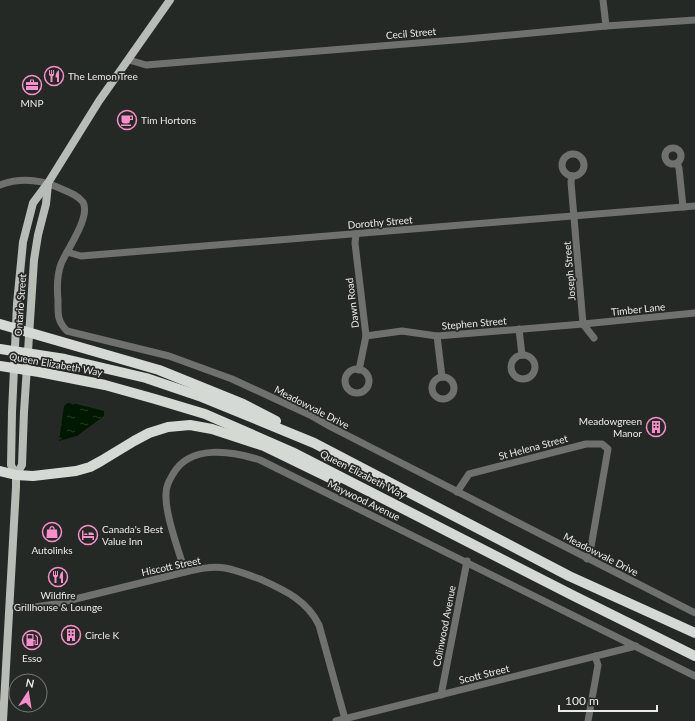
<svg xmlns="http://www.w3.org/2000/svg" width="695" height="721" font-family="Lato,sans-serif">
	<defs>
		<pattern id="water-ripples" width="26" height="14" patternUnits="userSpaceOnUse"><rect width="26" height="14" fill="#001800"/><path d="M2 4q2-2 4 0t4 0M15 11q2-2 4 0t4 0" fill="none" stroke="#253a25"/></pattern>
	</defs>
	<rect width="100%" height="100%" fill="#252925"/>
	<path fill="url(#water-ripples)" d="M69,402L104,411V416L77,436L59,441L64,406Z"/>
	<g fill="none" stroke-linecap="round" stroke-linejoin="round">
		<g stroke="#6f716f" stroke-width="7">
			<path d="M603,0L606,26"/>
			<path d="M129,60L146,65L467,39L606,26L695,20"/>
			<circle cx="673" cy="156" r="8"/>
			<circle cx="573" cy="165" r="11"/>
			<path d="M677,163L679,168L683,207"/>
			<path d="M572,176L571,182L583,324"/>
			<path d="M0,185C19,178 38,179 57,187C66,191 77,194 83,202C91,217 67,249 61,264C57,275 57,289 58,300C58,314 57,321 67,331L169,356L232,379L310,415L331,427L695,613"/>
			<path d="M356,234L355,243L366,336L359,370"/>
			<path d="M67,252L81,256L695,206"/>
			<path d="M583,324L594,338"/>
			<path d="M519,329L522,355"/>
			<path d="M366,336L402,331L437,336L583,324L695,313"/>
			<path d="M437,336L442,377"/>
			<circle cx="523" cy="367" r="12"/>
			<circle cx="357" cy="381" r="12"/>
			<circle cx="443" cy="388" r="11"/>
			<path d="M457,492L469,474L586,444H602L608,449L591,547L587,559"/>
			<path d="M185,572C179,551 165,515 166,494C166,486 169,481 173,474C190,444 232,451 260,460L695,676"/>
			<path d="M10,607H35L55,604L185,572C198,569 211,566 225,568C237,570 248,575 260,579C284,590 307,600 319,625L345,719"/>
			<path d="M441,695L467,561"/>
			<path d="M336,721L636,646"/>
			<path d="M588,721L598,665L595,656"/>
		</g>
		<g stroke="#b8bcb7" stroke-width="8">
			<path d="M16,475L22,465L24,412L34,260L38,235L46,204L48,184"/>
			<path d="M3,721L16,487V475L11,465L12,412L17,304L23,242L33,203L48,183L99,101L170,0"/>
		</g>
		<g stroke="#d4d9d3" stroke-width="10">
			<path d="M0,324L159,370L243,404L276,421"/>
			<path d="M0,349L65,359L146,378L202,397L314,443L569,576L695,633"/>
			<path d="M0,366L39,372L105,385L155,399L205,414L292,452L574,596L695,656"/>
			<path d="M0,471L16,475L33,476L76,471L90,467L101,461L134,441L149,433L168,427L190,425L212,429L264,446L336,481"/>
		</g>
	</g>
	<defs>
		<g id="restaurant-ring" transform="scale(1)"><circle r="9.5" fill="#252925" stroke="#f98fca" stroke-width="1.5"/><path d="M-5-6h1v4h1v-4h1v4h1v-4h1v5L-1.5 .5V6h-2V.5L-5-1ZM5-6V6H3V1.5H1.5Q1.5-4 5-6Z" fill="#f98fca"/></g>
		<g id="office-ring" transform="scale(1)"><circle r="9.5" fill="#252925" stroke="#f98fca" stroke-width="1.5"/><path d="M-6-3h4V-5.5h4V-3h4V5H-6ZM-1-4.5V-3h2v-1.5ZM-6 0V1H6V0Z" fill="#f98fca"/></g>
		<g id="cafe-ring" transform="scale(1)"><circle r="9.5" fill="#252925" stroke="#f98fca" stroke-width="1.5"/><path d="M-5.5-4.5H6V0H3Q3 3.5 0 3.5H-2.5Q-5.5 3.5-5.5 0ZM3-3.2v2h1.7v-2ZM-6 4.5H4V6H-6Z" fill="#f98fca"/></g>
		<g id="building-ring" transform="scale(1)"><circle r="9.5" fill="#252925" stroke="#f98fca" stroke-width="1.5"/><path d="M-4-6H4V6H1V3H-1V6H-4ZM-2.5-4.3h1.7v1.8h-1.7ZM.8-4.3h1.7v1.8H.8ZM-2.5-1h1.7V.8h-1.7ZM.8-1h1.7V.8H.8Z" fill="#f98fca"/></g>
		<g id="shop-ring" transform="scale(1)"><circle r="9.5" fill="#252925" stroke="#f98fca" stroke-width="1.5"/><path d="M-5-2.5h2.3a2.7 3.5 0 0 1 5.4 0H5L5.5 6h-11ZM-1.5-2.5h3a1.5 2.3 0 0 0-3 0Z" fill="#f98fca"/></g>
		<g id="hotel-ring" transform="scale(1)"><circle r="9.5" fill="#252925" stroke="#f98fca" stroke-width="1.5"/><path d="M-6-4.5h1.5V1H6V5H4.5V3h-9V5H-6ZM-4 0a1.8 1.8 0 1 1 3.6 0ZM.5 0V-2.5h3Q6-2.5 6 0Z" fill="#f98fca"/></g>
		<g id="fuel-ring" transform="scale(1)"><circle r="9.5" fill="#252925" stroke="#f98fca" stroke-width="1.5"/><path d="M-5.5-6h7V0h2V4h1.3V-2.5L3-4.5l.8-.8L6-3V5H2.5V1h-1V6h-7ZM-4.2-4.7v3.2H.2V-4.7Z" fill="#f98fca"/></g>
	</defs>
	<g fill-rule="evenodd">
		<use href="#restaurant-ring" x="54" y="76"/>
		<use href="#office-ring" x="32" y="85"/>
		<use href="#cafe-ring" x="127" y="120"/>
		<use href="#building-ring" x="656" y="427"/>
		<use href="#shop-ring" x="52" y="532"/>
		<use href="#hotel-ring" x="88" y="535"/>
		<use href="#restaurant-ring" x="58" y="577"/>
		<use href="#building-ring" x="71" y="635"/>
		<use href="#fuel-ring" x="32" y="640"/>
	</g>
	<g text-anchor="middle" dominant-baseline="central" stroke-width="3.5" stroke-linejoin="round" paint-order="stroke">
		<g font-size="10" fill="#e9ebe8" stroke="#252925">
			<text transform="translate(411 33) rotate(-5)">Cecil Street</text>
			<text transform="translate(380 222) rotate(-5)">Dorothy Street</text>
			<text transform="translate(569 271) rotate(-95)">Joseph Street</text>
			<text transform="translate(352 303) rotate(-97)">Dawn Road</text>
			<text transform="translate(20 305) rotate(-86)">Ontario Street</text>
			<text transform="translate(638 309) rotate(-6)">Timber Lane</text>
			<text transform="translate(474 323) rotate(-5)">Stephen Street</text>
			<text transform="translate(56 364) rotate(10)">Queen Elizabeth Way</text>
			<text transform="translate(312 407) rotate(27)">Meadowvale Drive</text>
			<text transform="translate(533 447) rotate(-15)">St Helena Street</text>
			<text transform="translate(363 474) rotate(27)">Queen Elizabeth Way</text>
			<text transform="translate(364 500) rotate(26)">Maywood Avenue</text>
			<text transform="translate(601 554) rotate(27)">Meadowvale Drive</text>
			<text transform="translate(171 566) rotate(-12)">Hiscott Street</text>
			<text transform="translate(444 626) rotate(-79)">Colinwood Avenue</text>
			<text transform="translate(484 674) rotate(-14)">Scott Street</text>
		</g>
		<g font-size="10" fill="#e9ebe8" stroke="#252925" text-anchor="start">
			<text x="68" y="76">The Lemon Tree</text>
			<text x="32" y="103" text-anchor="middle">MNP</text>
			<text x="141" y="120">Tim Hortons</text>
			<text x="642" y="421" text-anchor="end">Meadowgreen<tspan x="642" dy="12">Manor</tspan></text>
			<text x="102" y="529">Canada's Best<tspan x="102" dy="12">Value Inn</tspan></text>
			<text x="52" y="550" text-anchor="middle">Autolinks</text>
			<text x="58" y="595" text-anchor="middle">Wildfire<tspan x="58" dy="12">Grillhouse &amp; Lounge</tspan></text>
			<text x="85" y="635">Circle K</text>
			<text x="32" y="658" text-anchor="middle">Esso</text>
		</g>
	</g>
	<g transform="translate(28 693) rotate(12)"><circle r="19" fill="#252925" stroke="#737773"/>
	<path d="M0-3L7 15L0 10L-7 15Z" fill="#f98fca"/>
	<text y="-6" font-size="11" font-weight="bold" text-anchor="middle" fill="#e9ebe8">N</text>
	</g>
	<path d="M559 705v6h98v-6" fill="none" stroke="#e9ebe8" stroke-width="2"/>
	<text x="565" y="705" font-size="12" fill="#e9ebe8" stroke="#252925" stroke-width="3" paint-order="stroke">100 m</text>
</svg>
